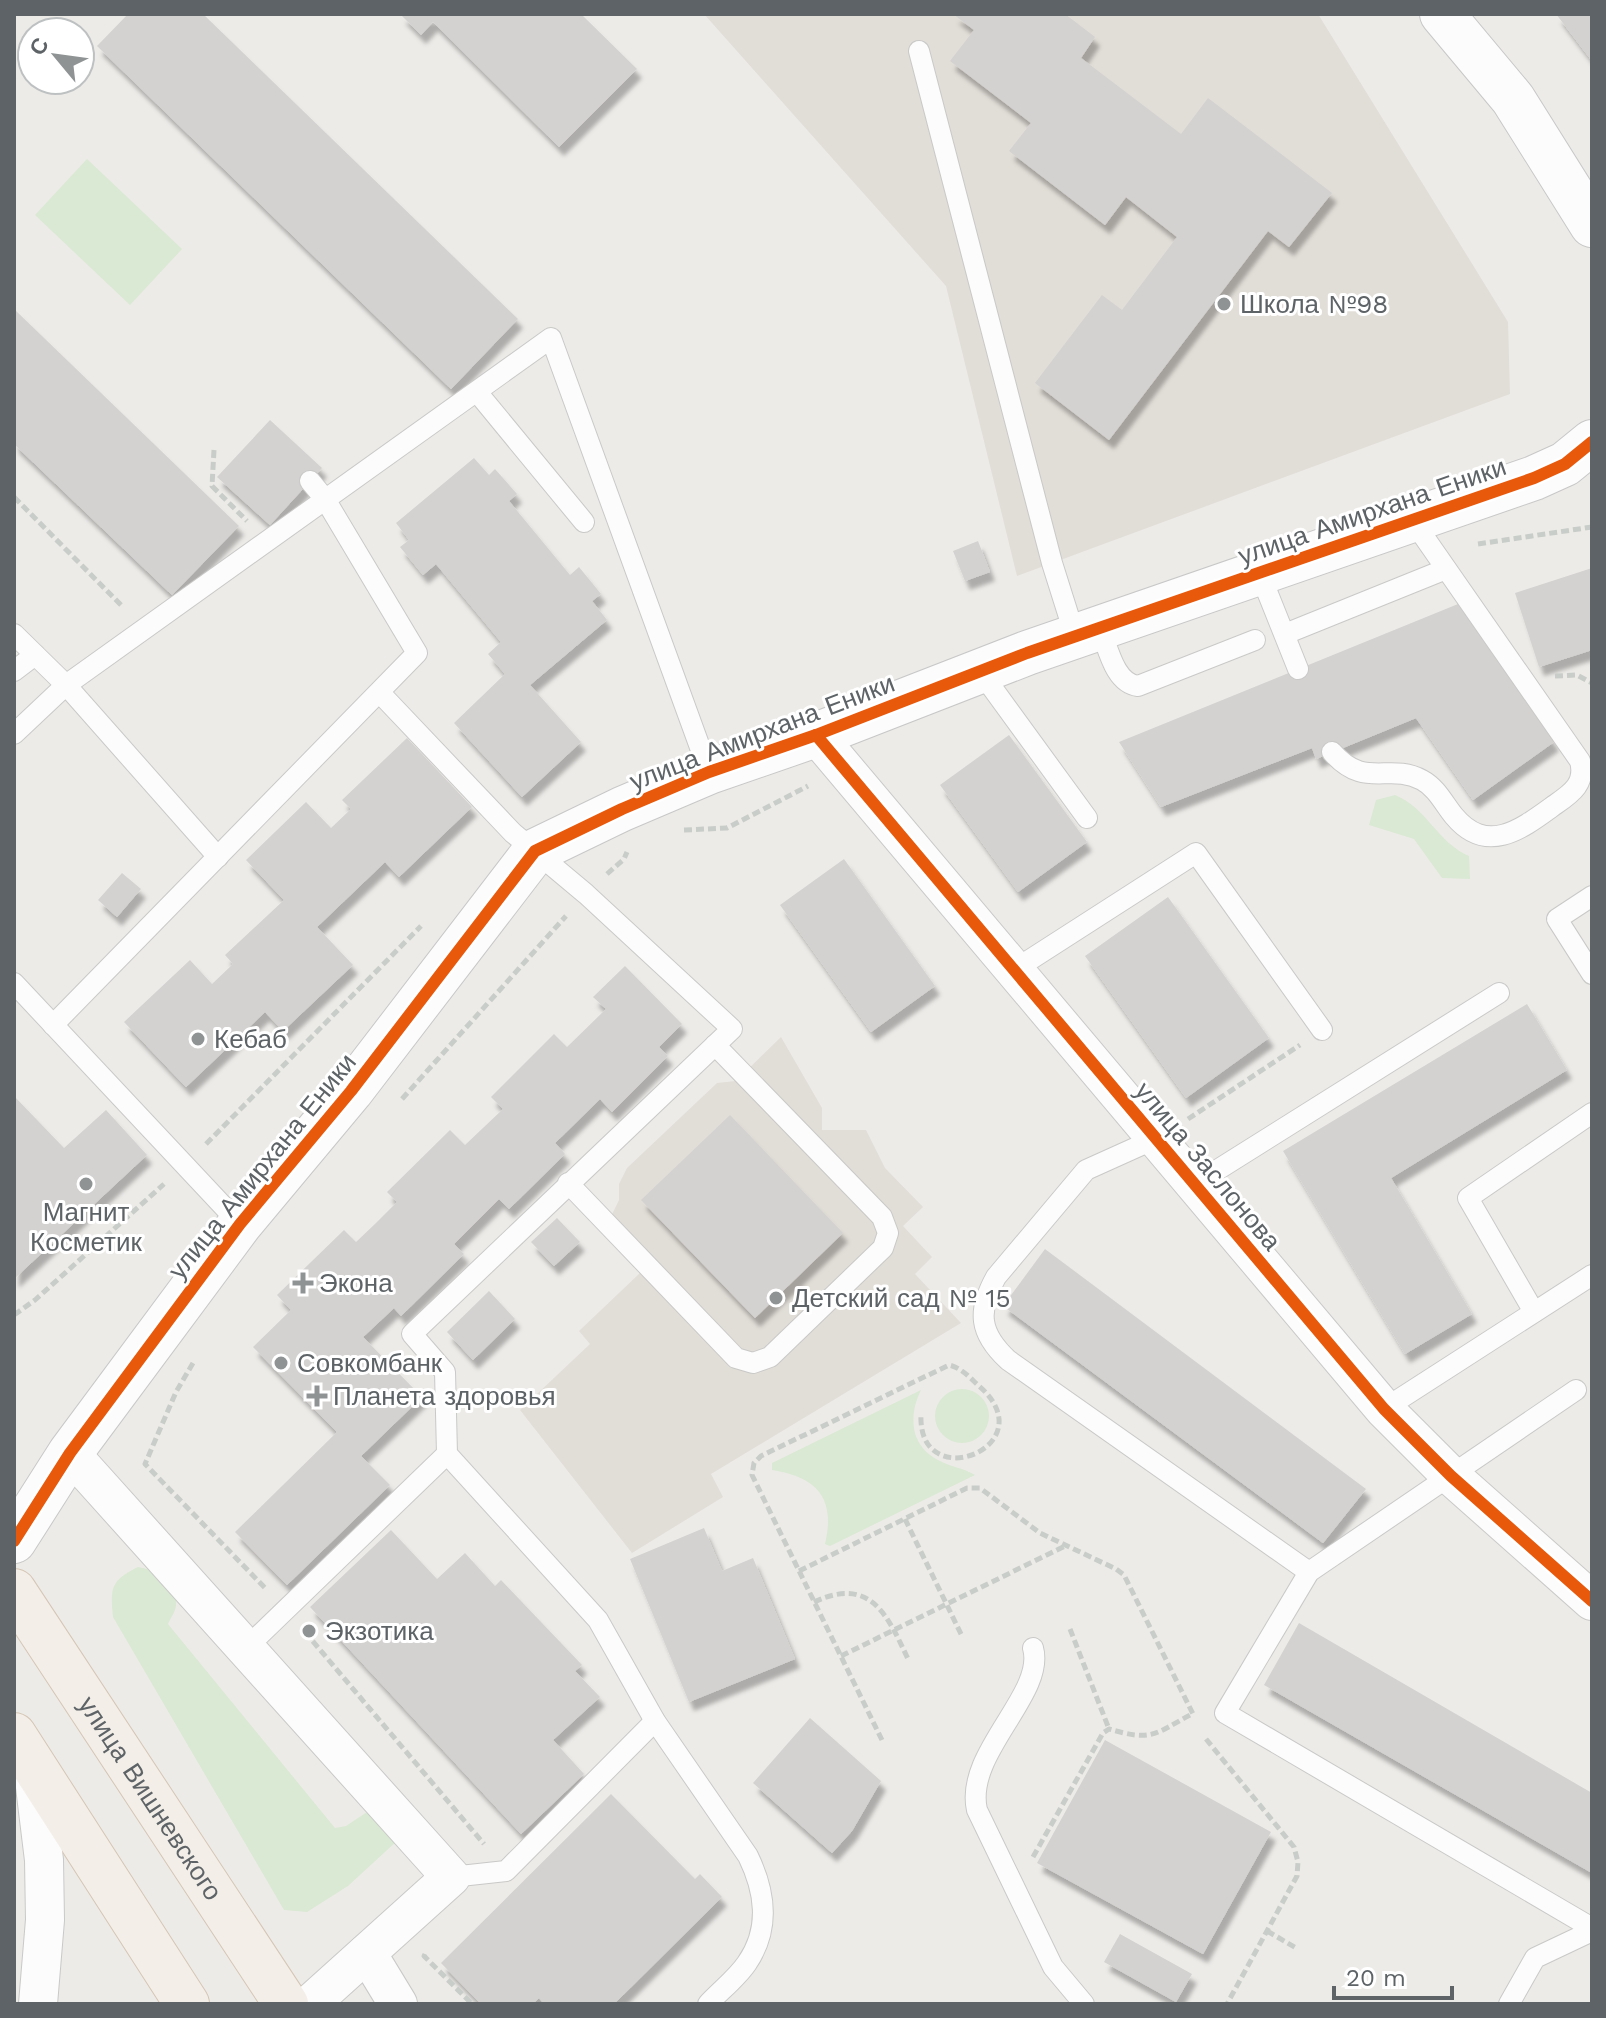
<svg xmlns="http://www.w3.org/2000/svg" width="1606" height="2018" font-family="'Work Sans',sans-serif">
	<defs>
		<filter id="shadow"><feDropShadow dx="5" dy="9" stdDeviation="2" flood-color="#0004"/></filter>
	</defs>
	<rect width="100%" height="100%" fill="#edebe8"/>
	<g fill="#e1ddd7">
		<path d="M704,14H1318L1508,322L1510,394L1017,576L946,286Z"/>
		<path d="M781,1037L822,1108V1130H866L885,1168L923,1207L903,1226L932,1257L915,1274L961,1323L711,1474L723,1497L632,1553L520,1410L590,1344L579,1331L640,1273L603,1233L619,1200V1184L627,1168L717,1083L736,1081Z"/>
	</g>
	<g fill="#dae9d3">
		<path d="M87,159L182,249L130,305L35,215Z"/>
		<path d="M1395,795C1427,808 1437,842 1469,856L1470,879L1442,878L1414,839L1369,825L1376,800Z"/>
		<circle cx="962" cy="1416" r="27"/>
		<path d="M921,1390C908,1416 910,1447 940,1461C951,1467 964,1468 975,1475L830,1546L825,1544C836,1497 816,1477 772,1470V1463Z"/>
		<path d="M138,1567C157,1570 178,1583 176,1605C176,1611 170,1619 168,1624L335,1828L346,1826L373,1808L398,1840L348,1886L307,1912L284,1910L113,1617C110,1588 111,1580 138,1567Z"/>
	</g>
	<g fill="#d4d2d1" filter="url(#shadow)">
		<path d="M128,14H203L518,319L451,389L97,46Z"/>
		<path d="M400,14H581L637,69L559,147L433,22L421,35Z"/>
		<path d="M953,14H1065L1095,37L1081,58L1181,134L1208,98L1332,193L1289,247L1268,231L1109,440L1035,383L1102,295L1122,310L1177,237L1126,197L1105,225L1009,151L1031,123L950,61L974,30Z"/>
		<path d="M1556,14H1592V61Z"/>
		<path d="M14,309L239,526L172,595L14,444Z"/>
		<path d="M270,420L322,468L270,525L217,477Z"/>
		<path d="M474,458L489,475L495,469L517,494L509,501L570,575L579,567L601,594L592,601L607,620L530,685L581,742L522,797L454,723L505,674L488,654L501,642L436,564L423,575L400,547L409,540L396,523Z"/>
		<path d="M978,541L990,572L965,581L953,551Z"/>
		<path d="M1592,568V650L1539,667L1515,593Z"/>
		<path d="M1458,604L1554,742L1473,800L1416,718L1316,759L1312,748L1161,807L1119,742Z"/>
		<path d="M1009,735L1087,842L1018,892L940,785Z"/>
		<path d="M407,738L472,807L399,877L385,862L317,927L353,965L283,1031L265,1012L186,1087L124,1022L190,960L212,984L233,964L225,955L284,900L246,860L306,802L331,828L351,809L342,800Z"/>
		<path d="M844,859L935,986L871,1032L780,905Z"/>
		<path d="M122,873L141,889L117,917L98,900Z"/>
		<path d="M1168,897L1269,1038L1186,1098L1085,956Z"/>
		<path d="M625,966L682,1024L659,1047L668,1056L612,1112L600,1099L555,1143L565,1154L509,1209L499,1199L454,1244L464,1254L401,1316L394,1308L363,1337L422,1397L361,1456L390,1485L287,1585L235,1532L337,1432L253,1347L291,1310L277,1295L344,1230L356,1242L376,1223L397,1202L387,1192L450,1130L465,1145L503,1109L491,1097L554,1034L567,1047L606,1009L593,997Z"/>
		<path d="M1527,1004L1567,1070L1391,1178L1472,1314L1405,1354L1283,1151Z"/>
		<path d="M14,1096L64,1148L106,1110L147,1155L14,1279Z"/>
		<path d="M730,1115L843,1233L755,1318L641,1200Z"/>
		<path d="M557,1218L580,1242L554,1266L531,1242Z"/>
		<path d="M1045,1249L1366,1489L1323,1543L1003,1306Z"/>
		<path d="M489,1291L515,1319L473,1360L447,1332Z"/>
		<path d="M704,1528L722,1571L753,1558L795,1659L689,1702L630,1559Z"/>
		<path d="M391,1530L437,1579L465,1553L495,1586L501,1580L582,1665L575,1671L600,1697L553,1740L584,1774L521,1834L310,1607Z"/>
		<path d="M1299,1623L1592,1793V1873L1264,1685Z"/>
		<path d="M810,1718L881,1781L852,1831L832,1853L753,1783Z"/>
		<path d="M1105,1740L1271,1832L1203,1954L1037,1863Z"/>
		<path d="M611,1794L695,1879L700,1874L722,1897L614,2004H544L539,1998L533,2004H481L441,1963Z"/>
		<path d="M1120,1934L1192,1974L1176,2002L1104,1962Z"/>
	</g>
	<g fill="none" stroke-linecap="round" stroke-linejoin="round">
		<g stroke="#c9c9c8" stroke-width="22">
			<g id="lane">
				<path d="M919,51L1052,563L1075,636"/>
				<path d="M477,392L584,522"/>
				<path d="M1260,574L1298,669"/>
				<path d="M1100,628C1108,647 1114,683 1138,686L1255,640"/>
				<path d="M14,634L66,685L218,857"/>
				<path d="M1285,634L1446,569"/>
				<path d="M14,671L35,655"/>
				<path d="M980,671L1087,818"/>
				<path d="M380,693L513,833L586,894L732,1029L412,1334L445,1372L447,1454L598,1620L655,1721L748,1856C765,1891 771,1928 747,1963C737,1978 720,1991 708,2004"/>
				<path d="M14,734L66,685L551,338L709,772"/>
				<path d="M1332,752C1365,790 1388,762 1422,780C1437,788 1444,804 1454,816C1488,857 1524,827 1556,804C1572,793 1586,783 1580,761L1413,521"/>
				<path d="M1592,896L1557,919L1592,974"/>
				<path d="M1014,970L1196,853L1322,1030"/>
				<path d="M14,983L240,1224"/>
				<path d="M53,1025L417,653L325,499L310,481"/>
				<path d="M1157,1138L1086,1170L996,1277C977,1311 979,1333 1008,1360L1309,1572"/>
				<path d="M568,1183L736,1358L753,1363L770,1357L883,1248L888,1233L882,1217L715,1045"/>
				<path d="M1195,1184L1499,993"/>
				<path d="M1534,1312L1468,1198L1592,1113"/>
				<path d="M1576,1390L1309,1572L1225,1713L1592,1928"/>
				<path d="M1384,1409L1592,1275"/>
				<path d="M246,1648L447,1454"/>
				<path d="M1033,1648C1046,1694 964,1753 977,1810L1053,1967L1084,2004"/>
				<path d="M451,1877L506,1871L655,1721"/>
				<path d="M1509,2004L1535,1958L1592,1931"/>
			</g>
		</g>
		<g stroke="#c9c9c8" stroke-width="40">
			<g id="street">
				<path d="M816,735L1384,1409L1451,1476L1592,1601"/>
				<path d="M70,1453L451,1877L310,2004"/>
				<path d="M32,1762L44,1860L45,1920L38,2004"/>
				<path d="M367,1953L398,2004"/>
			</g>
		</g>
		<g stroke="#c7c8c7" stroke-width="46">
			<g id="secondary">
				<path d="M1442,14L1513,99L1592,225"/>
				<path d="M14,1541L70,1453L240,1224L351,1091L535,851L622,809L709,772L816,735L1027,653L1534,478L1565,464L1592,442"/>
			</g>
		</g>
		<g stroke="#d5c6b5" stroke-width="46">
			<g id="primary">
				<path id="s1" d="M14,1591L286,2004"/>
				<path d="M14,1735L187,2004"/>
			</g>
		</g>
		<g stroke="#c8cdc9" stroke-width="5" stroke-dasharray="8 4" stroke-linecap="butt">
			<path d="M214,450L212,486L247,521"/>
			<path d="M14,497L123,607"/>
			<path d="M1478,544L1592,527"/>
			<path d="M1555,676L1577,675L1592,683"/>
			<path d="M684,830L727,828L808,786"/>
			<path d="M607,874L624,859L627,852"/>
			<path d="M402,1099L566,916"/>
			<path d="M1188,1119L1300,1045"/>
			<path d="M206,1144L421,926"/>
			<path d="M14,1315L35,1300L164,1184"/>
			<path d="M193,1363L176,1392L145,1464L266,1589"/>
			<path d="M905,1519L962,1636"/>
			<path d="M799,1571L967,1488H980L1040,1533L1116,1569L1124,1575L1194,1716"/>
			<path d="M814,1602C872,1575 888,1617 909,1661"/>
			<path d="M1070,1629L1109,1729"/>
			<path d="M305,1632L484,1844"/>
			<path d="M841,1656L1065,1546"/>
			<path d="M1206,1739L1294,1847L1298,1862L1297,1876L1227,2004"/>
			<path d="M882,1740L752,1475L754,1463L761,1456L949,1365C962,1368 970,1378 979,1386C1048,1446 917,1498 921,1414"/>
			<path d="M1033,1857L1103,1733L1109,1729C1153,1742 1154,1734 1192,1714"/>
			<path d="M1267,1931L1298,1949"/>
			<path d="M425,1954L424,1956L472,2004"/>
		</g>
		<use href="#lane" stroke="#fcfcfc" stroke-width="20"/>
		<use href="#street" stroke="#fcfcfc" stroke-width="38"/>
		<use href="#secondary" stroke="#fcfcfc" stroke-width="44"/>
		<use href="#primary" stroke="#f3eee8" stroke-width="44"/>
		<g stroke="#fff" stroke-width="17">
			<g id="cycleway">
				<path d="M816,735L1384,1409L1451,1476L1592,1601"/>
				<path d="M14,1541L70,1453L240,1224L351,1091L535,851L622,809L709,772L816,735L1027,653L1534,478L1565,464L1592,442"/>
			</g>
		</g>
		<use href="#cycleway" stroke="#e8590c" stroke-width="12"/>
	</g>
	<g fill="#8f9394" stroke="#fff" stroke-width="3">
		<circle cx="1224" cy="304" r="8"/>
		<circle cx="198" cy="1039" r="8"/>
		<circle cx="86" cy="1184" r="8"/>
		<path d="M299 1271h8v8h8v8h-8v8h-8v-8h-8v-8h8z"/>
		<circle cx="776" cy="1298" r="8"/>
		<circle cx="281" cy="1363" r="8"/>
		<path d="M313 1384h8v8h8v8h-8v8h-8v-8h-8v-8h8z"/>
		<circle cx="309" cy="1631" r="8"/>
	</g>
	<g text-anchor="middle" dominant-baseline="central" stroke-width="6" stroke-linejoin="round" paint-order="stroke">
		<g font-size="26" fill="#5d6366" stroke="#fff" text-anchor="start">
			<text x="1240" y="304">Школа №98</text>
			<text x="214" y="1039">Кебаб</text>
			<text x="86" y="1212" text-anchor="middle">Магнит<tspan x="86" dy="30">Косметик</tspan></text>
			<text x="319" y="1283">Экона</text>
			<text x="792" y="1298">Детский сад № 15</text>
			<text x="297" y="1363">Совкомбанк</text>
			<text x="333" y="1396">Планета здоровья</text>
			<text x="325" y="1631">Экзотика</text>
		</g>
		<g font-size="26" fill="#5d6366" stroke="#fff">
			<text transform="translate(1372 511) rotate(-19)">улица Амирхана Еники</text>
			<text transform="translate(762 732) rotate(-21)">улица Амирхана Еники</text>
			<text transform="translate(262 1166) rotate(-51)">улица Амирхана Еники</text>
			<text transform="translate(1208 1166) rotate(50)">улица Заслонова</text>
			<text stroke="none"><textPath href="#s1" startOffset="248">улица Вишневского</textPath></text>
		</g>
	</g>
	<rect width="1606" height="2018" fill="none" stroke="#5d6366" stroke-width="32"/>
	<g transform="translate(56 56) rotate(299)"><circle r="38" fill="#ffffff" stroke="#bec1c2" stroke-width="2"/>
	<path d="M0-6L14 30L0 20L-14 30Z" fill="#8f9394"/>
	<text y="-12" font-size="22" font-weight="bold" text-anchor="middle" fill="#5d6366">С</text>
	</g>
	<path d="M1334 1986v12h118v-12" fill="none" stroke="#5d6366" stroke-width="4"/>
	<text x="1346" y="1986" font-size="24" fill="#5d6366" stroke="#ffffff" stroke-width="6" paint-order="stroke">20 m</text>
</svg>
